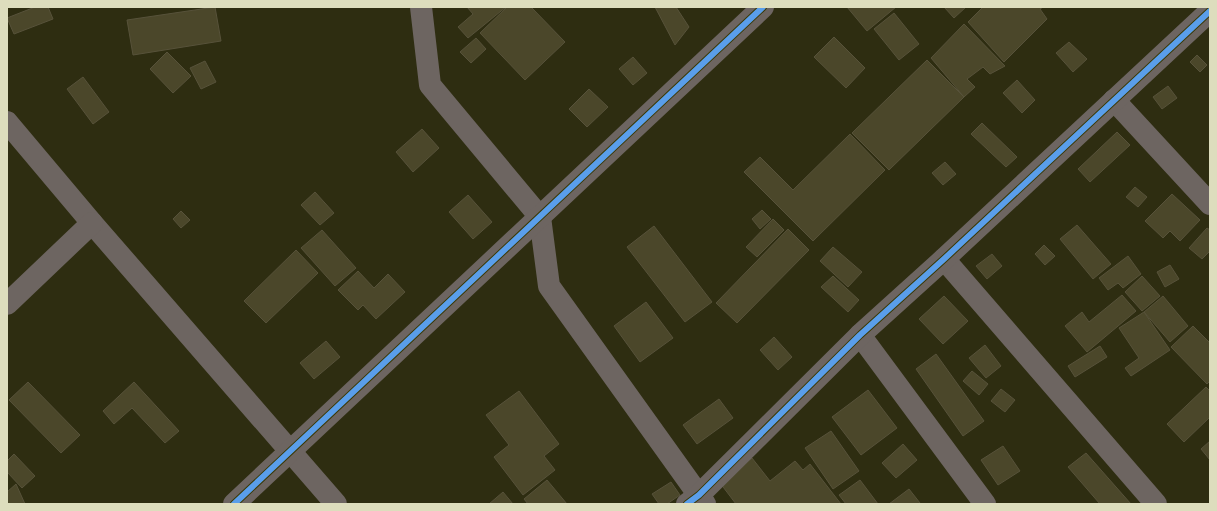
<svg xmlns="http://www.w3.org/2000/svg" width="1217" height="511" font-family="Jost,sans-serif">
	<rect width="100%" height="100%" fill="#2e2d11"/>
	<g fill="#4b472a" stroke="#57523a">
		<path d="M35,7H48L53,19L14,34L7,18Z"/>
		<path d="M215,7L221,41L133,55L127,20Z"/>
		<path d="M467,7H506L468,38L458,27L473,14Z"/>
		<path d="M507,7H531L565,42L525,80L480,33Z"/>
		<path d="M655,7H676L689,27L675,45Z"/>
		<path d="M847,7H896L867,31Z"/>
		<path d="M944,7H966L954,18Z"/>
		<path d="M983,7H1043L1040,9L1047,19L1004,62L968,22Z"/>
		<path d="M894,13L919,44L899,60L874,29Z"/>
		<path d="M964,24L1005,66L990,74L983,67L967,79L975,87L964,97L931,58Z"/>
		<path d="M834,37L865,68L846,88L814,57Z"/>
		<path d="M476,38L486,49L471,63L460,52Z"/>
		<path d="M1069,42L1087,59L1073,72L1056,53Z"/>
		<path d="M167,52L191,76L173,93L150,69Z"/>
		<path d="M1197,55L1207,65L1200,72L1190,62Z"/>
		<path d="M633,57L647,73L633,85L619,69Z"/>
		<path d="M927,60L964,97L889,170L852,133Z"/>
		<path d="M205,61L216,82L201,89L190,68Z"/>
		<path d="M83,77L109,112L93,124L67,89Z"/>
		<path d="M1017,80L1035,100L1022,113L1003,93Z"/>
		<path d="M1168,86L1177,98L1162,109L1153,97Z"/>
		<path d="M589,89L608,107L587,127L569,109Z"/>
		<path d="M982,123L1017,157L1006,167L971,134Z"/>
		<path d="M422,129L439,148L413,172L396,152Z"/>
		<path d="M1117,132L1130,145L1090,182L1078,169Z"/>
		<path d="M850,134L885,170L813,241L744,172L760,157L793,190Z"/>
		<path d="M945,162L956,174L943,185L932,173Z"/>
		<path d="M1135,187L1147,197L1138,207L1126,197Z"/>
		<path d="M315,192L334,213L320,225L301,205Z"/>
		<path d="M1172,194L1200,220L1180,241L1170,231L1163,238L1145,221Z"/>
		<path d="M468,195L492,222L473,239L449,212Z"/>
		<path d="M762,210L771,219L760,229L752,219Z"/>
		<path d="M181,211L190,220L181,228L173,219Z"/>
		<path d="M773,219L784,230L757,257L746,247Z"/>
		<path d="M1077,225L1111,264L1093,279L1060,239Z"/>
		<path d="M654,226L712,302L685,322L627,247Z"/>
		<path d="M1207,228L1210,230V251L1202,259L1189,248Z"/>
		<path d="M788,229L809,250L737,323L716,303Z"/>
		<path d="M322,230L356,268L335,286L301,248Z"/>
		<path d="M1044,245L1055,256L1045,265L1035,254Z"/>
		<path d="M833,247L862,272L848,287L820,261Z"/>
		<path d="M296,250L318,273L266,323L244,301Z"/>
		<path d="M992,254L1002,266L987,279L976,266Z"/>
		<path d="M1128,256L1141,274L1123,288L1118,283L1108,290L1099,278Z"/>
		<path d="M1170,265L1179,279L1165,287L1157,272Z"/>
		<path d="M358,271L374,288L388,274L405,292L376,319L363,305L358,310L338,290Z"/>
		<path d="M833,276L859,300L848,312L821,287Z"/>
		<path d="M1142,276L1160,296L1142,311L1125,292Z"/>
		<path d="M1122,295L1136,311L1087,352L1065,326L1082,312L1089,322Z"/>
		<path d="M944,296L968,321L943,344L919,319Z"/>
		<path d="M1163,296L1188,326L1170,342L1144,312Z"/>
		<path d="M646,302L673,338L640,362L614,326Z"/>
		<path d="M1144,312L1170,350L1131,376L1125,368L1139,358L1119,328Z"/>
		<path d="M1193,326L1210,343V381L1207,384L1171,347Z"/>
		<path d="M774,337L792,357L778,370L760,350Z"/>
		<path d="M326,341L340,357L314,379L300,363Z"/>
		<path d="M985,345L1001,366L986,378L969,358Z"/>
		<path d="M1100,346L1107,357L1075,377L1068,366Z"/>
		<path d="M936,354L984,421L963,436L916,369Z"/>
		<path d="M972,371L988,384L979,395L963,381Z"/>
		<path d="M28,382L80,435L61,453L9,400Z"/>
		<path d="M134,382L179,431L165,443L132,408L114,424L103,411Z"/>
		<path d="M1206,387L1210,391V417L1184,442L1167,424Z"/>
		<path d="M1001,389L1015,400L1005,412L991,401Z"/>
		<path d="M868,390L897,428L861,455L832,417Z"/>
		<path d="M519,391L559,444L544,456L555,470L523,495L494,457L509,445L486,415Z"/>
		<path d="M719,399L733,418L697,444L683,425Z"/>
		<path d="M831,431L859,471L833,489L805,448Z"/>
		<path d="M1210,441V460L1201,449Z"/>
		<path d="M903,444L917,460L896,478L882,463Z"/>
		<path d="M1003,446L1020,471L998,485L981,460Z"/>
		<path d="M1086,453L1131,504H1100L1068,467Z"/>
		<path d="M14,454L35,476L22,488L7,472V461Z"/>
		<path d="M752,458L770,481L795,461L803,470L810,464L841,504H736L720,483Z"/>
		<path d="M547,480L567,504H528L524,499Z"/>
		<path d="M860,480L878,504H846L839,495Z"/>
		<path d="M671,482L680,495L667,504H659L652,494Z"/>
		<path d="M16,484L25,504H7V492Z"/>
		<path d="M909,489L920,503L918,504H889Z"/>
		<path d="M503,492L513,504H489Z"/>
	</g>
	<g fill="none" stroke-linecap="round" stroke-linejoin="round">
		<g stroke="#6d6561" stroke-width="22">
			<path d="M421,7L430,85L540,217L549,286L705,504"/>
			<path d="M1114,100L1210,204"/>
			<path d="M7,122L92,223L336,504"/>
			<path d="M944,259L1156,504"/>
			<path d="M7,304L92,223"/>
			<path d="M860,335L985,504"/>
			<path d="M234,504L763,7"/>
			<path d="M687,504L699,495L860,335L944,259L1210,11"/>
		</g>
		<g stroke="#3b3904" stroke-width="8">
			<g id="cycleway">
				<path d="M234,504L763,7"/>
				<path d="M687,504L699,495L860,335L944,259L1210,11"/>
			</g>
		</g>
		<use href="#cycleway" stroke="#5a9eea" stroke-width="6"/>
	</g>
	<rect width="1217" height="511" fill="none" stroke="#ddddbd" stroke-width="16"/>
</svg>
